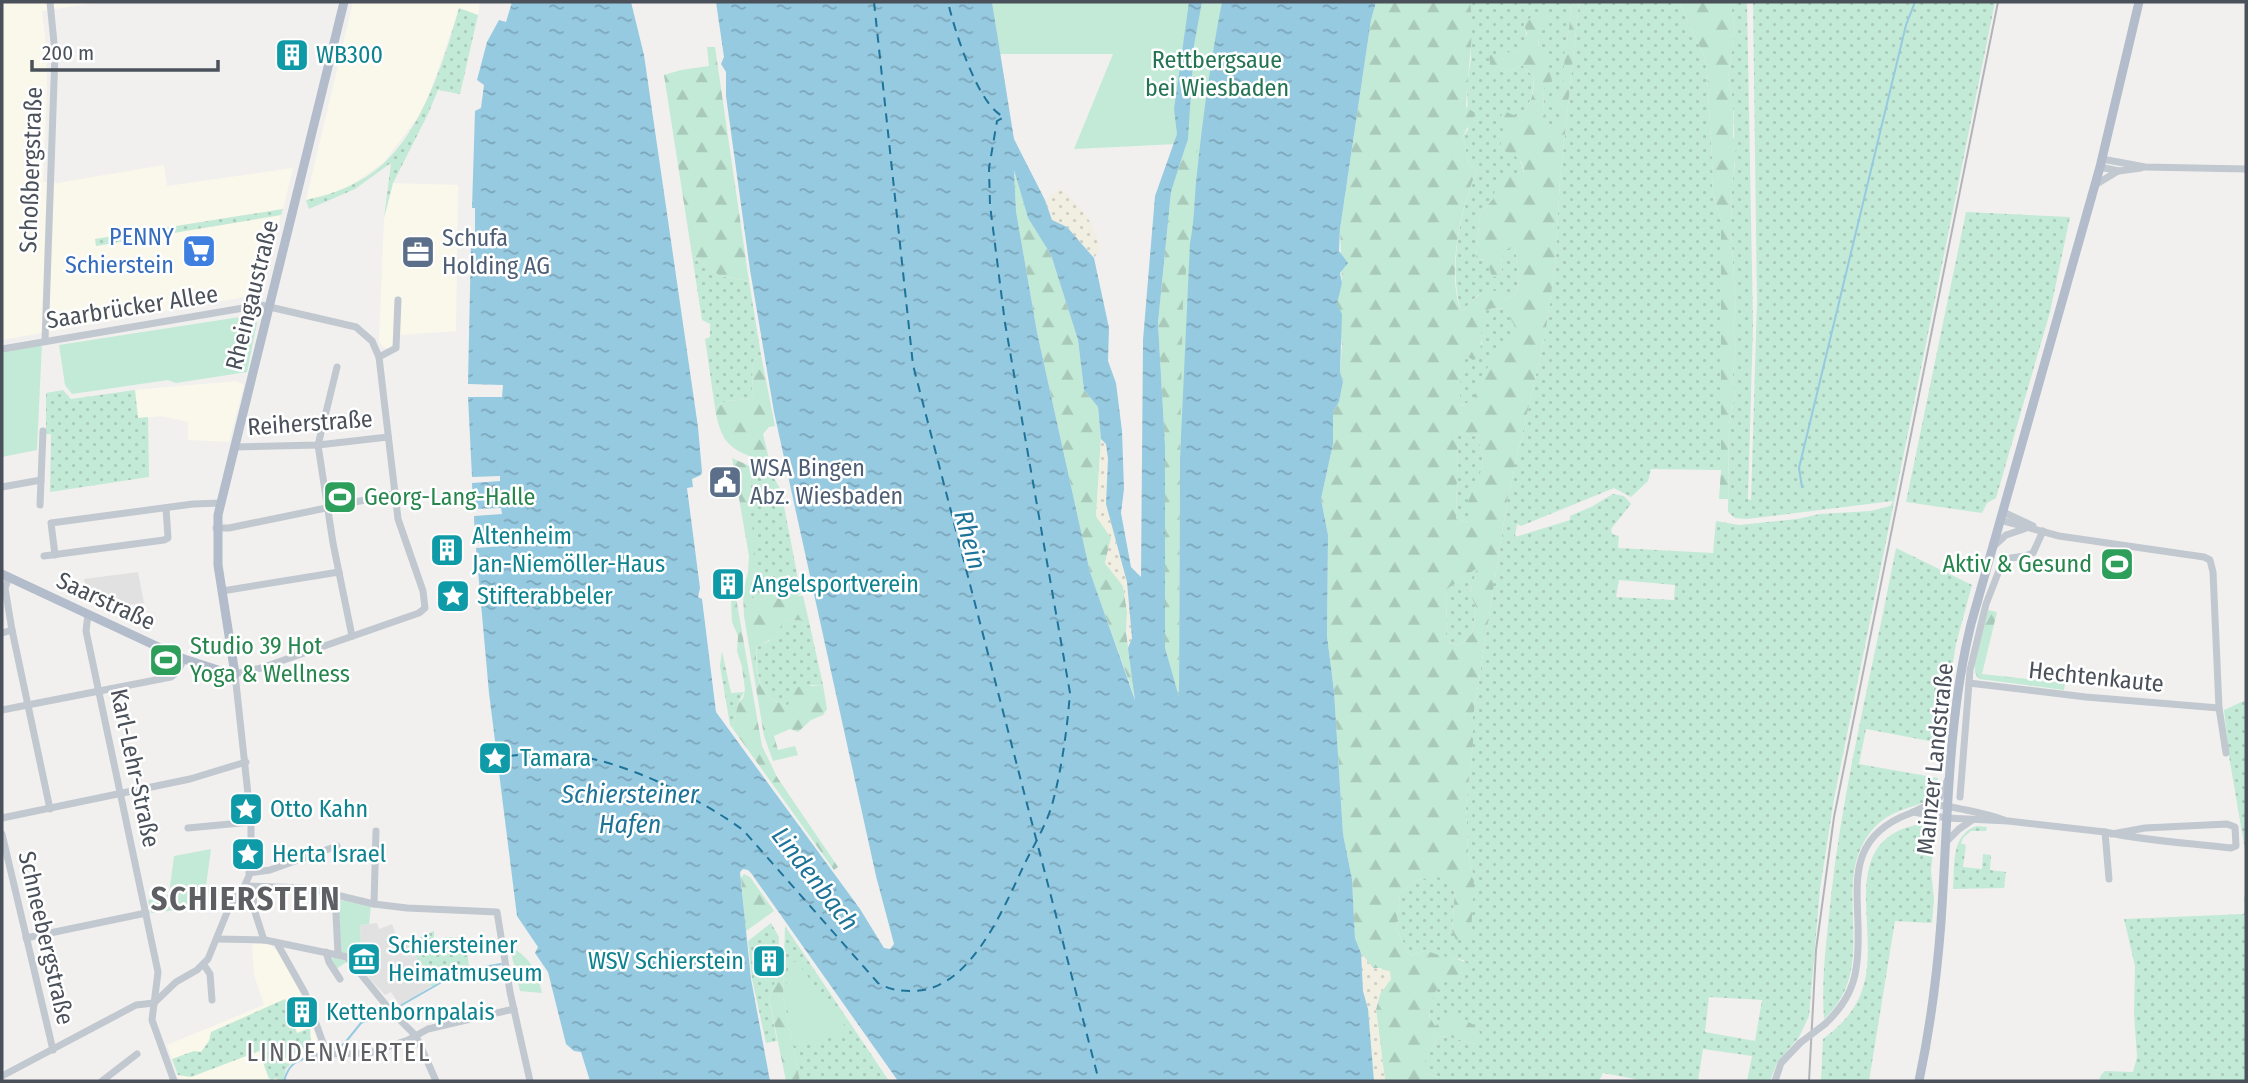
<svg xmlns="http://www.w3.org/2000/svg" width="2248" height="1083" font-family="'Fira Sans Condensed',sans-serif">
	<defs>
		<pattern id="grass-dots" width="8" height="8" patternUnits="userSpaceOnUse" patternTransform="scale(1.75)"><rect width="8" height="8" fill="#c3ead6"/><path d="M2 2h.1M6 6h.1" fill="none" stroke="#a9caba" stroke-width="1.8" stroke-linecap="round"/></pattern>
		<pattern id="forest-firs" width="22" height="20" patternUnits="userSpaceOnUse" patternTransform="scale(1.75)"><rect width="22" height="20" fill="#c3ead6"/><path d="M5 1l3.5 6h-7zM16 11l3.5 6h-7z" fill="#a9caba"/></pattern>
		<pattern id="sand-dots" width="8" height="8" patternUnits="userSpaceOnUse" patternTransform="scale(1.75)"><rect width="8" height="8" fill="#f1eee2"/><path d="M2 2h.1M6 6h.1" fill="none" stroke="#d0cec4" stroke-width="1.8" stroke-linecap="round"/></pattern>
		<pattern id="water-ripples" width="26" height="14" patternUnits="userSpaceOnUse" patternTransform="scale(1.75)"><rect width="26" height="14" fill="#96cae1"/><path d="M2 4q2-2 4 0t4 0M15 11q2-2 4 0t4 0" fill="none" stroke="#7ca6b9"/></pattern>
	</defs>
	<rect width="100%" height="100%" fill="#f1f0ef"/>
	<g fill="#faf7eb">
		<path d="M2,2H101L42,11L46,45L47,90L43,182L57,183L164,165L167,186L293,168L283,209L95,239L207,227L281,215L261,294L2,340Z"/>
		<path d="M353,2H480L478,15L459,9L432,87L419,116L383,163L347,188L331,195L306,200Z"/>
		<path d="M393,183L458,185L456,331L400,335L390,348H384L379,342L384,218Z"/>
		<path d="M236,381L244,385L229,442L188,440V422L161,416L138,419L135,390Z"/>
		<path d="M252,944H269L278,951L300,992L321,1051L288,1063L282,1081H180L167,1045L264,1005L254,975Z"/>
	</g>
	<g fill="#e2e1e1">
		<path d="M138,572L144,603L101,609L89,602L84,579Z"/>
		<path d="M377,923L379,929L392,924L399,943L411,939L413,941L434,931V944H443L444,937L465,938L469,967L452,973L400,1006L391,992L385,995L369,978L354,950L361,947L360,925Z"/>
	</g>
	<g fill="url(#grass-dots)" fill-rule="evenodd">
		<path d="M1470,2H1571L1569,30L1565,44L1563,127H1550L1544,111L1543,90L1547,63L1538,47L1539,37L1524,24C1528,36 1526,41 1519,51L1507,53V72L1522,65L1533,76C1535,106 1523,111 1505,132C1510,143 1524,165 1524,174L1493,199L1480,214L1476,259L1487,260L1502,275L1501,262L1504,249L1515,246L1519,285L1515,295L1505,300L1478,295L1461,312C1448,266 1460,213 1477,169L1469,165L1463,136L1468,130L1467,84L1471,59Z"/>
		<path d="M1579,2H1679L1704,56L1707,71L1713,177L1712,190L1721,220V470L1651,469L1648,481L1631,497L1614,488L1521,526L1517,524L1515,537L1570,520V516L1591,507L1613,494L1624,496L1631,504L1611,529L1612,534L1619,536L1618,548L1713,553L1716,521L1739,525L1797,519L1820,514L1871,511L1890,506L1893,501L1747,519L1735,518L1728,512L1729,425L1735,394L1732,383L1736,348L1733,327L1736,313L1731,229L1732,183L1735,164L1733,100L1728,78L1735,27L1730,2H1747L1753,325L1748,499L1751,500L1757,302L1753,2H1995L1834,799L1820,889L1809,1016L1799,1037L1777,1063L1770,1081H1747L1752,1056L1703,1049L1698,1081H1646L1603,1073L1599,1081H1439V1077L1427,1074L1420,1067C1429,1058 1431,1047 1439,1037C1453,1035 1462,1042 1476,1044C1466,1039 1442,1033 1435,1026C1424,1017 1431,994 1439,985C1446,979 1457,978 1465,976L1464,960L1437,956L1426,950L1411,956L1396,929L1400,893L1418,880L1437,875L1455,889L1452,931L1474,879L1468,852L1466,806L1473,744V717L1508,496L1545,336L1555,266L1560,180ZM1619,580L1675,585L1674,600L1616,597ZM1709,997L1762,1000L1755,1041L1705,1032Z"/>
		<path d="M459,8L478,15L460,94L438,90L428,114L393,183L384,218L391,163L355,189L309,209L306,200C334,194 361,184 383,164C423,128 445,58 459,8Z"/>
		<path d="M283,209L281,215L96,246L95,239Z"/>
		<path d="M1966,212L2070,217L2050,312L1996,498L1987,503L1982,513L1906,502Z"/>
		<path d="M692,255L720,276L749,281L761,355L753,361L752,399L726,401L715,408L705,339L710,337V324L702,320Z"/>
		<path d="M1493,308L1505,309L1519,332L1508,344L1472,401L1459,406L1461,360L1464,354L1482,344L1479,328L1484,311Z"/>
		<path d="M63,390L71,399L135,390L138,418L148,417L149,477L50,492L51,434H46V393Z"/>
		<path d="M1458,433L1477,436L1482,452L1483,466L1469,502V522L1456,519Z"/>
		<path d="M756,469C770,471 775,478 781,491L801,594L795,596L785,594L783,587L773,589L763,600L752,598L751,583L755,569L747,484Z"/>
		<path d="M1896,548L1972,585L1956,644L1940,743L1866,729L1859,764L1938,778L1936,797C1915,808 1891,809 1874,828C1825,882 1884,964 1824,1019C1821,976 1827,938 1831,896C1844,779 1874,664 1896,548Z"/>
		<path d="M1478,567L1470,592L1476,607L1472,634L1458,646L1446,640L1447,589Z"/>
		<path d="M808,617L823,685H811L788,706C783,704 777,702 772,699C757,688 755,663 757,647L769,641L783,621L806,620Z"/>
		<path d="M722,651L731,693L744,692L738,703L733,729L730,725L720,666Z"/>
		<path d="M2246,700V856L2229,756L2224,710Z"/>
		<path d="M1921,824L1936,826L1931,870L1934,899L1932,923L1895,921L1869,1081H1821L1823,1039C1842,1025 1858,1008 1864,984C1880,927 1835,839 1921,824Z"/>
		<path d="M1977,826L1987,827L1986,831H1971L1963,838L1961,844L1966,845L1963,867L1982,869L1983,854L1991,855L1990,870L2006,872L2004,888L1953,889C1955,867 1950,834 1977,826Z"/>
		<path d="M2246,892V1081H2099L2101,1075L2105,1071L2133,1072L2137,1057L2134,1014L2135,966L2124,919L2244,914V896Z"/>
		<path d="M771,923L779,937L777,977L769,998L777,1041L766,1043L752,979L748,941Z"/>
		<path d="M785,926L889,1081H800L783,996Z"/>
		<path d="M434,931V944H443L444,937L465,938L469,967L452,973L432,987L408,940L411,939L413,941Z"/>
		<path d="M285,999L297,1033L310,1028L311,1046L286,1058L282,1063L292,1062L286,1069L283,1081H278L276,1078L270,1081L271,1078L269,1079L259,1051L191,1077L178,1075L172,1059L194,1051L201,1052L209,1041L211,1032Z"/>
	</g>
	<g fill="url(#forest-firs)" fill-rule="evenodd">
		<path d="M1222,2L1190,243L1180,458L1179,701L1165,649V445L1158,323L1171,192L1188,139Z"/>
		<path d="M1376,2H1470C1475,37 1467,71 1466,107L1475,113L1463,136L1469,165L1477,169C1461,209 1446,270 1461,312C1475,298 1482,287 1502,292L1505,300L1515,295L1519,285L1515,247L1504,250L1501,262L1502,276L1492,277L1487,260L1476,259L1480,214L1493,199L1498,176L1524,174C1524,159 1514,154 1501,150V137L1505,132L1498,121L1504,111L1518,117C1531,104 1535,95 1533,76L1522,65L1507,72L1491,70L1489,55L1519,51L1527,34L1524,24L1536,12L1549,13L1539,37L1538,46L1547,63L1552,80L1543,90L1544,111L1550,127H1563V114L1555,102L1563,93L1565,44L1569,30L1571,2H1579L1560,180L1555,266L1545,336L1508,496L1473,717V744L1466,806L1468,852L1474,879L1471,935L1456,940L1452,931L1455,889L1437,876L1418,880L1400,893L1396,929L1411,956L1426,950C1440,958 1459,956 1471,966L1465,976C1437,982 1433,989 1429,1016L1435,1026L1448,1016C1466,1018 1475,1023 1483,1038L1476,1044C1462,1042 1453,1035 1439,1037C1431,1047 1429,1058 1421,1067L1427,1074L1439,1077V1081H1385L1376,1009L1380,994L1391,979L1381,968H1373L1361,953L1355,938L1352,879L1343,834L1334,691L1327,636L1328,535L1321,499L1333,444V412L1339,402L1343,382L1340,372L1342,345L1336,304L1342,283L1340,229L1371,20ZM1493,308L1505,309L1518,332L1491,360L1472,401L1460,406L1461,360L1465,355L1473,360L1479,357C1483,341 1480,327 1484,311ZM1458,433L1477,436L1482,452L1483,466L1468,502L1469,522L1456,519ZM1477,568L1470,593L1476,607L1472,634L1458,646L1446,640L1447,589Z"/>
		<path d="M1679,2H1730L1735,27L1728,78L1733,100V137L1737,145L1732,183L1731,229L1736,313L1733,327L1736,348L1732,383L1735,394L1729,425L1728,499H1719L1721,470V220L1712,190L1713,177L1707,71L1704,56Z"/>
		<path d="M707,47H715L749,281L720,276L692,255L664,75L681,70L709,66Z"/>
		<path d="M1014,170L1028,218L1051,255L1078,340L1084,390L1098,407L1101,439L1096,516L1111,538L1105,563L1123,586L1127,611L1126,633L1137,704L1090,572L1037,332L1016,211Z"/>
		<path d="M761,355L775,426L769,427L763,434L769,459L762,461C730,449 721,444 715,408L726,401L752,399L753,361Z"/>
		<path d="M732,458L756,469L747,484L755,550V569L751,583L752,598L763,600L773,589L782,587L785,594L803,596L808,617L806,620L783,621C778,636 770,640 757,647C754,663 757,688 772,699C776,702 782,703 787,706L798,687L823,685L827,709L823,715L811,720L798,732L790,729L774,736L778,750L795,746L798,755L773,761L764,736L744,616L743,592L748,572L749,556Z"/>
		<path d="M736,598L762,746L777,777L838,867L834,870L733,729L738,703L743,698L745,690L742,667L737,651L738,636L732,622L731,599Z"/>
		<path d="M1988,610L1997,612L1982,674L2065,683L2064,690L1979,679C1967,669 1984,625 1988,610Z"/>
		<path d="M744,874L750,877L774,911L746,931L741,878Z"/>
		<path d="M779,947H785L783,996L800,1081H786L769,998L777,977Z"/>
	</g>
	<g fill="url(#sand-dots)">
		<path d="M1060,188C1082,207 1092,220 1101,248L1094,258L1067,227L1052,221L1045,200Z"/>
		<path d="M1101,439L1106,444L1108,459L1106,504L1127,582L1132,638L1128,648L1127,611L1123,586L1105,563L1111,538L1096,516Z"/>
		<path d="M1361,953L1373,968L1390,971L1391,979L1380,994L1376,1009L1385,1081H1374L1368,1009L1363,991Z"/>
	</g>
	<g fill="#c3ead6">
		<path d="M992,2H1301L1259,446L1180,445L1183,302L1198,143L1074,149L1113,54H1000Z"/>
		<path d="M246,316L254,317L257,323L247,372L176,383L168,380L72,394L65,385L59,345Z"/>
		<path d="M42,343L37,450L2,457V351Z"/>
		<path d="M211,849L206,886L227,888L226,895L199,894L198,905L193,908L151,913L148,900L169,895L174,856Z"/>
		<path d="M340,900L371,906L369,924L360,925L361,947L354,950L348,961L336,969L331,959L338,956V901Z"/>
		<path d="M516,950C532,960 538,975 542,993L520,991L511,952Z"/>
		<path d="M789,961L797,962L850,1033L794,1046L785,997Z"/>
	</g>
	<path fill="url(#water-ripples)" fill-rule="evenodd" d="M512,2H631L644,55L698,427L702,472L701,475L692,479L693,487L687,488L700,588L698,597L702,599L716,712L860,909L884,948L890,949L894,944L876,876L774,412L750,270L726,96V72L721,64L724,57L716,2H992L1014,139L1045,200L1052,220L1067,227L1094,258L1109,328L1108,361L1116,383L1122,431L1124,489L1121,513L1131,567L1141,577L1143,340L1155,196L1177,134L1174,109L1189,2H1202L1194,45L1188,139L1171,192L1158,323L1165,445V648L1179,697L1180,458L1190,243C1195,219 1194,197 1197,173C1203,116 1211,58 1222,2H1376L1371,20L1340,229L1339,251L1348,263L1340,273L1342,283L1337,304L1342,314L1340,372L1343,382L1339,402L1333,412V444L1321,499L1328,535L1327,636L1334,691L1343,834L1352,879L1355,938L1361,953L1363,991L1368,1009L1374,1081H898L751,873L748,870L743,869L740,872L751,979L770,1081H590L581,1052L574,1051L566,1044L548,972L535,953L538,947L517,916L489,693L476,548L503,546L502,542L475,543L474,516L502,514L501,508L473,509L472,483L500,481V476L472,477L468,397H502L503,385L468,384V382L471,242H475V208H472L475,111L481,108L484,85L477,80L487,42L499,20L506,22ZM1014,170L1028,218L1051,255L1078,340L1084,390L1098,407L1101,439L1106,444L1108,459L1106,504L1127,582L1132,638L1128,648L1135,700L1090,572L1037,332L1016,211Z"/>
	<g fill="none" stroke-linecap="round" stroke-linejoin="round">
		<g stroke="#96cae1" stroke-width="2">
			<path d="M1802,487L1799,468L1906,25L1915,2"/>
			<path d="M393,1010L461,971L501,964"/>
			<path d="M330,1050L344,1044L361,1023L388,1012"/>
			<path d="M284,1081C290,1060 299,1061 318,1054"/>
		</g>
		<g stroke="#1e7399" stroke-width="2" stroke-dasharray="9 7" stroke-linecap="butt">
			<path d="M874,2L913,365L1099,1081"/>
			<path d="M509,756C527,754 546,753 564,754C620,759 698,797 743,830L878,983C890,990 900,991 914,991C971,990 1004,907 1025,863C1034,845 1046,825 1052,805C1062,768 1067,730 1070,693L1005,323L990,205L989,168L997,121L1004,117C978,106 954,29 948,2"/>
		</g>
		<g stroke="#c2c8cf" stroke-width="7">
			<path d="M2102,159L2145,167L2246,169"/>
			<path d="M2100,167L2119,171L2141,168"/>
			<path d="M2095,185L2118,171"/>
			<path d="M45,341L55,53L50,2"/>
			<path d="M2,349L261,305L356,327L372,341L379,357L398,519L423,591L425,608L419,613L261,668L235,674L251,822V859L249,876L243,889L230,905L208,959L197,970L176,982L154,1003"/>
			<path d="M379,357L396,348L398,300"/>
			<path d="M337,367L318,445L333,543L352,636"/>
			<path d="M234,447L318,445L388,437"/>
			<path d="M2,487L41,480"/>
			<path d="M40,505L43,431"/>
			<path d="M2003,512L2033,526"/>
			<path d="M2000,520L2059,536L2204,557L2210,560L2213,572L2219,708L2226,753"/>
			<path d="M216,528H229L394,494"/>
			<path d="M1993,547L2006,535L2024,529"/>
			<path d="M55,555L51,523L193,504L221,503"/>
			<path d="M44,556L164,540L168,538L166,508"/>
			<path d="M9,577L5,588L12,630L50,809"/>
			<path d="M222,591L339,572"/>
			<path d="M88,614L86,631L158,972L152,1020L174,1081"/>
			<path d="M2,633L12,630"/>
			<path d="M1969,683L2086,697L2219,708"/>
			<path d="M2,710L171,677L178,671L184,659"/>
			<path d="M1960,797L1970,670L1986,604L2002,563L2011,558L2025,556L2033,553L2043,531"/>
			<path d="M1930,805L1940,797L1948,779"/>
			<path d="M1913,812L1947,818L2008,821L2105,832C2146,841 2189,843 2231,848L2236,846L2235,827L2227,824L2145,828L2112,834"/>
			<path d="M2,818L190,779L246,762"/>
			<path d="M188,828L251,822"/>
			<path d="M2105,832L2109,879"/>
			<path d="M2,834L53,1050"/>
			<path d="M1945,843L1959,829L1972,820"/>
			<path d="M249,873L270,870L337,846"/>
			<path d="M245,886L307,888L374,904L407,908L497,912L510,992L530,1081"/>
			<path d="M255,887L253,906L264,940"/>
			<path d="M335,895L338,954"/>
			<path d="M374,904L376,831"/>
			<path d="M26,938L146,913"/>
			<path d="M217,939L265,940L347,957L390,1010L416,1036L436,1081"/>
			<path d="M278,945L305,993L327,1054"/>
			<path d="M326,952L329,962L340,979"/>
			<path d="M204,965L210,974L212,1000"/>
			<path d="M1825,1024C1841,1009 1853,991 1856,969C1867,907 1831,842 1911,813C1918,810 1924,806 1931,805C1944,804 1991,815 2004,820"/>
			<path d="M312,1060L327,1054L370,1053L408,1040L428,1029L514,1009"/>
			<path d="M2,1076L136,1005L154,1003"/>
			<path d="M102,1081L137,1054"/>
			<path d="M1775,1081L1781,1063L1800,1043"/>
		</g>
		<g stroke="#b2bccb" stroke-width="9">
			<path d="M2,574L184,659L221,671L235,674L218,565V515L344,2"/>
			<path d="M1919,1081C1930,1029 1937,976 1941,922C1948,823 1947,722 1971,624L2100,167L2139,2"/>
		</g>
		<path stroke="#b2b4b9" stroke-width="2" d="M1809,1081L1816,950L1834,817L1998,2"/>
		<path stroke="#c2c8cf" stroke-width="7" d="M1800,1043L1825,1024"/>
	</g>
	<defs>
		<g id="building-square" transform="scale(1.75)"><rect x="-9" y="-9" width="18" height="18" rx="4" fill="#0f9aa8" stroke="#fff"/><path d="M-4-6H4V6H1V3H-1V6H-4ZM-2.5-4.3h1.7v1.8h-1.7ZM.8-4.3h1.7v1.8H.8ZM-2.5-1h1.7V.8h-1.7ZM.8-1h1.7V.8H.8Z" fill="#fff"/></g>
		<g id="supermarket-square" transform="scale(1.75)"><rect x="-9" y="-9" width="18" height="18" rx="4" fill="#3f7fe0" stroke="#fff"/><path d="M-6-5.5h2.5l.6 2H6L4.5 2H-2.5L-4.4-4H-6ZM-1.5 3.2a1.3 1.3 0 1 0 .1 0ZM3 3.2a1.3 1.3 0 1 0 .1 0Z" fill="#fff"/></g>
		<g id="office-square" transform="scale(1.75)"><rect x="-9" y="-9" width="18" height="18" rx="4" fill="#5c6f8a" stroke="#fff"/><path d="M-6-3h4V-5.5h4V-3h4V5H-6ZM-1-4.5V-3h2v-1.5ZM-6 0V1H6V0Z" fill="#fff"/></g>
		<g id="civic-square" transform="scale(1.75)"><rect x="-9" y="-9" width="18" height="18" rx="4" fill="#5c6f8a" stroke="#fff"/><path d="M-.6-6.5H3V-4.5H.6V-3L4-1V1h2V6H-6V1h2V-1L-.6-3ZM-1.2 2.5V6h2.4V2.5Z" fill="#fff"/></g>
		<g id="stadium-square" transform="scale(1.75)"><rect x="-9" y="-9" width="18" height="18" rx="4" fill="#2e9e5b" stroke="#fff"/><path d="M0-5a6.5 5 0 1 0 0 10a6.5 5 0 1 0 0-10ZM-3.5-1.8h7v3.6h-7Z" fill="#fff"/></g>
		<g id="sight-square" transform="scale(1.75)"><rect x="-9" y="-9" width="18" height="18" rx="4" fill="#0f9aa8" stroke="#fff"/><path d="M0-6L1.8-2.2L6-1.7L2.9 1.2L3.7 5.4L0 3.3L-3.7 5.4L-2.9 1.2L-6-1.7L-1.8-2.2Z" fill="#fff"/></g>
		<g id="museum-square" transform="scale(1.75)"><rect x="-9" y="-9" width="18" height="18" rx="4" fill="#0f9aa8" stroke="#fff"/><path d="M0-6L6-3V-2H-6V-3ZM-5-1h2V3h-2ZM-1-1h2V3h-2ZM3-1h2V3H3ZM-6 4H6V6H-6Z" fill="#fff"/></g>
	</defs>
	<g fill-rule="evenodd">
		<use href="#building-square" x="292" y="55"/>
		<use href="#supermarket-square" x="199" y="251"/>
		<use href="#office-square" x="418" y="252"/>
		<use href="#civic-square" x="725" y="482"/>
		<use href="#stadium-square" x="340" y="497"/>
		<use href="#building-square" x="447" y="550"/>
		<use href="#stadium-square" x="2117" y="564"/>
		<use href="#building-square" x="728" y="584"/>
		<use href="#sight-square" x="453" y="596"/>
		<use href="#stadium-square" x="166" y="660"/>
		<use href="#sight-square" x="495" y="758"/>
		<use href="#sight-square" x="246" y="809"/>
		<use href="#sight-square" x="248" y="854"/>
		<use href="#museum-square" x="364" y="959"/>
		<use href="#building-square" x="769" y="961"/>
		<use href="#building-square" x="302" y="1012"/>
	</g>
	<g text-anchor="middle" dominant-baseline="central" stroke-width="5" stroke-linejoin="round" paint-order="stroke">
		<g font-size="24" fill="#0d838f" stroke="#fff" text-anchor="start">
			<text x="316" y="55">WB300</text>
			<text x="472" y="536">Altenheim<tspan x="472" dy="28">Jan-Niemöller-Haus</tspan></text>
			<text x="752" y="584">Angelsportverein</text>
			<text x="477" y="596">Stifterabbeler</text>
			<text x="520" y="758">Tamara</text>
			<text x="270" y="809">Otto Kahn</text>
			<text x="272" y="854">Herta Israel</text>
			<text x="388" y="945">Schiersteiner<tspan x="388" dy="28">Heimatmuseum</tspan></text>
			<text x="744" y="961" text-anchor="end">WSV Schierstein</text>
			<text x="326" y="1012">Kettenbornpalais</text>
		</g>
		<g font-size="24" fill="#227453" stroke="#fff">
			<text x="1217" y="60">Rettbergsaue<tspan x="1217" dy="28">bei Wiesbaden</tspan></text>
		</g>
		<g font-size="24" fill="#4a515a" stroke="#fff">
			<text transform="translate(31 170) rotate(-88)">Schoßbergstraße</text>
			<text transform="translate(252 295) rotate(-76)">Rheingaustraße</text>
			<text transform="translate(132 307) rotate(-9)">Saarbrücker Allee</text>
			<text transform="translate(310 423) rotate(-4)">Reiherstraße</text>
			<text transform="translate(106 601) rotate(25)">Saarstraße</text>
			<text transform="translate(2096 677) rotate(6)">Hechtenkaute</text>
			<text transform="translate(1935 759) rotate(-84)">Mainzer Landstraße</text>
			<text transform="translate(135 768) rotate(78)">Karl-Lehr-Straße</text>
			<text transform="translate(46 938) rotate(77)">Schneebergstraße</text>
		</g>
		<g font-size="24" fill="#366cbe" stroke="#fff" text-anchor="end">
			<text x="174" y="237">PENNY<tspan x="174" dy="28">Schierstein</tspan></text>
		</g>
		<g font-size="24" fill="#4e5e75" stroke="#fff" text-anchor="start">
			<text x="442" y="238">Schufa<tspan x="442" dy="28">Holding AG</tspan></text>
			<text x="750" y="468">WSA Bingen<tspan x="750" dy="28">Abz. Wiesbaden</tspan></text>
		</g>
		<g font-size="24" fill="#27864d" stroke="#fff" text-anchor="start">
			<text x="364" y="497">Georg-Lang-Halle</text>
			<text x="2092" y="564" text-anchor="end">Aktiv &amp; Gesund</text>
			<text x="190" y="646">Studio 39 Hot<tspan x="190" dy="28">Yoga &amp; Wellness</tspan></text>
		</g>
		<g font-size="26" font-style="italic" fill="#1e7399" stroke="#fff">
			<text transform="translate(970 540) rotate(75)">Rhein</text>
			<text x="630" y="794">Schiersteiner<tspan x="630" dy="30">Hafen</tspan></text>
			<text transform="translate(815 879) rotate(52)">Lindenbach</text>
		</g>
		<g font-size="26" letter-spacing="2" fill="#5d5f63" stroke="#fff">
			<text x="339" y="1052">LINDENVIERTEL</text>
		</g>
		<g font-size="32" font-weight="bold" letter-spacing="2" fill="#5d5f63" stroke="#fff">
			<text x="246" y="899">SCHIERSTEIN</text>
		</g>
	</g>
	<rect width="2248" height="1083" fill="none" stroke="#4a515a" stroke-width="7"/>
	<path d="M32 60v10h186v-10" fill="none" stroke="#4a515a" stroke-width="3.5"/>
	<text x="42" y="60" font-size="21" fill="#4a515a" stroke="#ffffff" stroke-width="5" paint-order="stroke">200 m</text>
</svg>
